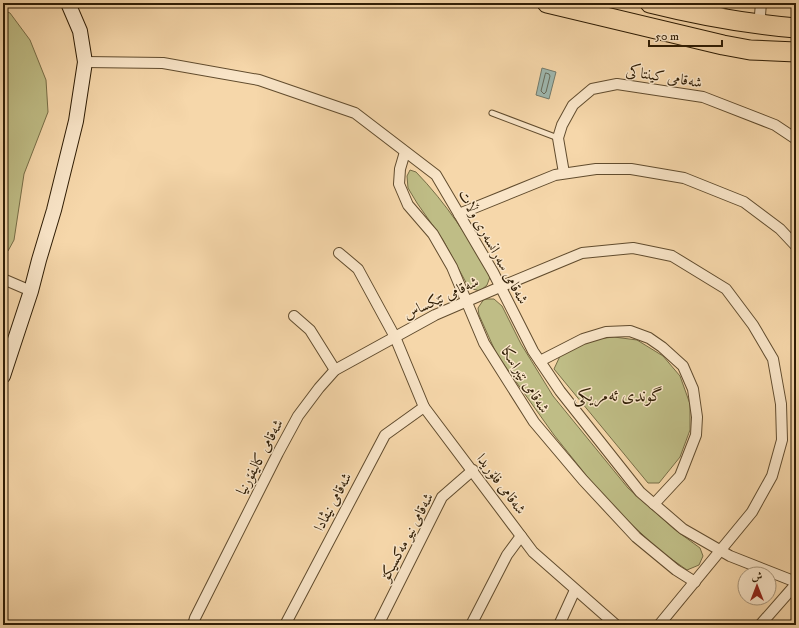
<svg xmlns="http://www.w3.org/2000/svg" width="799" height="628" font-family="'IM FELL DW Pica',Amiri,serif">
	<rect width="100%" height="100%" fill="#f6d7aa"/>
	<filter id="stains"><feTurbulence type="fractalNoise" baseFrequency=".005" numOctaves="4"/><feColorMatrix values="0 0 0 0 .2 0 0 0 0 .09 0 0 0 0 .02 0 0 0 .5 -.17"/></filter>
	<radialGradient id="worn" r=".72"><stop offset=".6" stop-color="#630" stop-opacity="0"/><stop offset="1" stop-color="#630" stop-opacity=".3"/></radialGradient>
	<g fill="#bfbd86" stroke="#776d46">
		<path d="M3,10L10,13L30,40L46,80L48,112L24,174L14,240L8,251L3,250Z"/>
		<path d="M410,170L416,172C446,203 470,239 490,277L487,285L480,291L469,288L443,240L417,203L408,188L407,176Z"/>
		<path d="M484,299H494L502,306L521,344L553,396L628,488L674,529L700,548L703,556L699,565L687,570L660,551L606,500L554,435L497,355L479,315L478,308Z"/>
		<path d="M614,337L637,340L663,356L680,376L690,404V430L680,457L659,483H648L554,369L560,356L579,345L596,339Z"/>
	</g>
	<path fill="#9eb8b0" stroke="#727a6c" d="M542,68L556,72L549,99L536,95Z"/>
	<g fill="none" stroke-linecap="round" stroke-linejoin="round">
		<path stroke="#666a5a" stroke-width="1" d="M546,73L549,74L550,76L546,92L544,94L541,91L545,75Z"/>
		<g stroke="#614c2e" stroke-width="7">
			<path id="lane" d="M492,113L558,138"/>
		</g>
		<g stroke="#614c2e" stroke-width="12">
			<g id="street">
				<path d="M761,3L760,15L763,25"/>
				<path d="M694,8L725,3"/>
				<path d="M85,62L163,63L259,80L355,113L436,175L493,272L533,351L560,391L640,492L683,529L730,556L796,582"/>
				<path d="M405,152L400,169L399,184L408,205L433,234L452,267L484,343L534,422L583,480L636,537L676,570L695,582"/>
				<path d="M564,173L558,138L562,125L573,105L592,89L617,84L703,97L775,125L796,139"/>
				<path d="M459,214L555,175L596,169H631L684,178L744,202L780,229L796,246"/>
				<path d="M339,253L358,269L395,337L424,407L533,552L616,625"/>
				<path d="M3,279L31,291"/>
				<path d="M294,316L310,330L335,370"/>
				<path d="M540,361L583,339L606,332L630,331L649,338L662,347L683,366L693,389L697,417L696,435L680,476L654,504"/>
				<path d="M193,625L195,618L278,453L298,416L319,388L335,370L435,315L500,287L582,253L633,248L672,256L726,289L753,325L773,359L781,404L782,440L772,476L752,512L659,625"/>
				<path d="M285,625L385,435L424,407"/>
				<path d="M378,625L442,497L473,470"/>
				<path d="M471,625L507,555L521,536"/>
				<path d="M559,625L575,590"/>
				<path d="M760,625L796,584"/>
			</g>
		</g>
		<g stroke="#2f1d05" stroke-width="16">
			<path id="secondary" d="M3,376L31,291L39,260L54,210L76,121L85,62L80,31L68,3"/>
		</g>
		<g stroke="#2f1d05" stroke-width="21">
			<g id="highway">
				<path d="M547,3L723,45L750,50L796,52"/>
				<path d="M650,3C698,15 747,24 796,28"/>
			</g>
		</g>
		<use href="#lane" stroke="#f9e5c8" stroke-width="5"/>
		<use href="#street" stroke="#f9e5c8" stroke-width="10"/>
		<use href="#secondary" stroke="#f9e5c8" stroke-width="14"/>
		<use href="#highway" stroke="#f6d7aa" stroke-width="19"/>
	</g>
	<g text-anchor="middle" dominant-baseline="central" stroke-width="3" stroke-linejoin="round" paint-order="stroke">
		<g font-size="15" fill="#2f1d05" stroke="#f9e5c8">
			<text transform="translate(664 77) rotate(9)">شەقامی کینتاکی</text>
			<text transform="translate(493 247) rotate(61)">شەقامی سەرانسەری وڵات</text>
			<text transform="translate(441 298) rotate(-25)">شەقامی تێکساس</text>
			<text transform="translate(525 380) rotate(57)">شەقامی نێبراسکا</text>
			<text transform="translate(260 457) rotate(-62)">شەقامی کالیفۆرنیا</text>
			<text transform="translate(501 484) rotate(53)">شەقامی فلۆریدا</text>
			<text transform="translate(333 502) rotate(-62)">شەقامی نیڤادا</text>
			<text transform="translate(407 537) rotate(-62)">شەقامی نیو مەکسیکۆ</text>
		</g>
		<g font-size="17" fill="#2f1d05" stroke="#f9e5c8">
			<text x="618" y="396">گوندی ئەمریکی</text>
		</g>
	</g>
	<rect width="799" height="628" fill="none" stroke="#f6d7aa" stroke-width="16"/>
	<rect x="4" y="4" width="791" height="620" fill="none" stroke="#2f1d05" stroke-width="2"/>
	<rect x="8" y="8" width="783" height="612" fill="none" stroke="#2f1d05"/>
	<g transform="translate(757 586)"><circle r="19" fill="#f9e5c8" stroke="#a8957a"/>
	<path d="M0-3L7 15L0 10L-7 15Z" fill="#8f2418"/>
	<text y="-6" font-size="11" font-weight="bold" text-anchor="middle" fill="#2f1d05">ش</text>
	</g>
	<path d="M649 40v6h73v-6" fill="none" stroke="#2f1d05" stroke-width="2"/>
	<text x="655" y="40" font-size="12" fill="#2f1d05" stroke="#f9e5c8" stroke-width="3" paint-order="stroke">50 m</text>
	<rect width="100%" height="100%" filter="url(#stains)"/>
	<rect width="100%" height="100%" fill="url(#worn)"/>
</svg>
